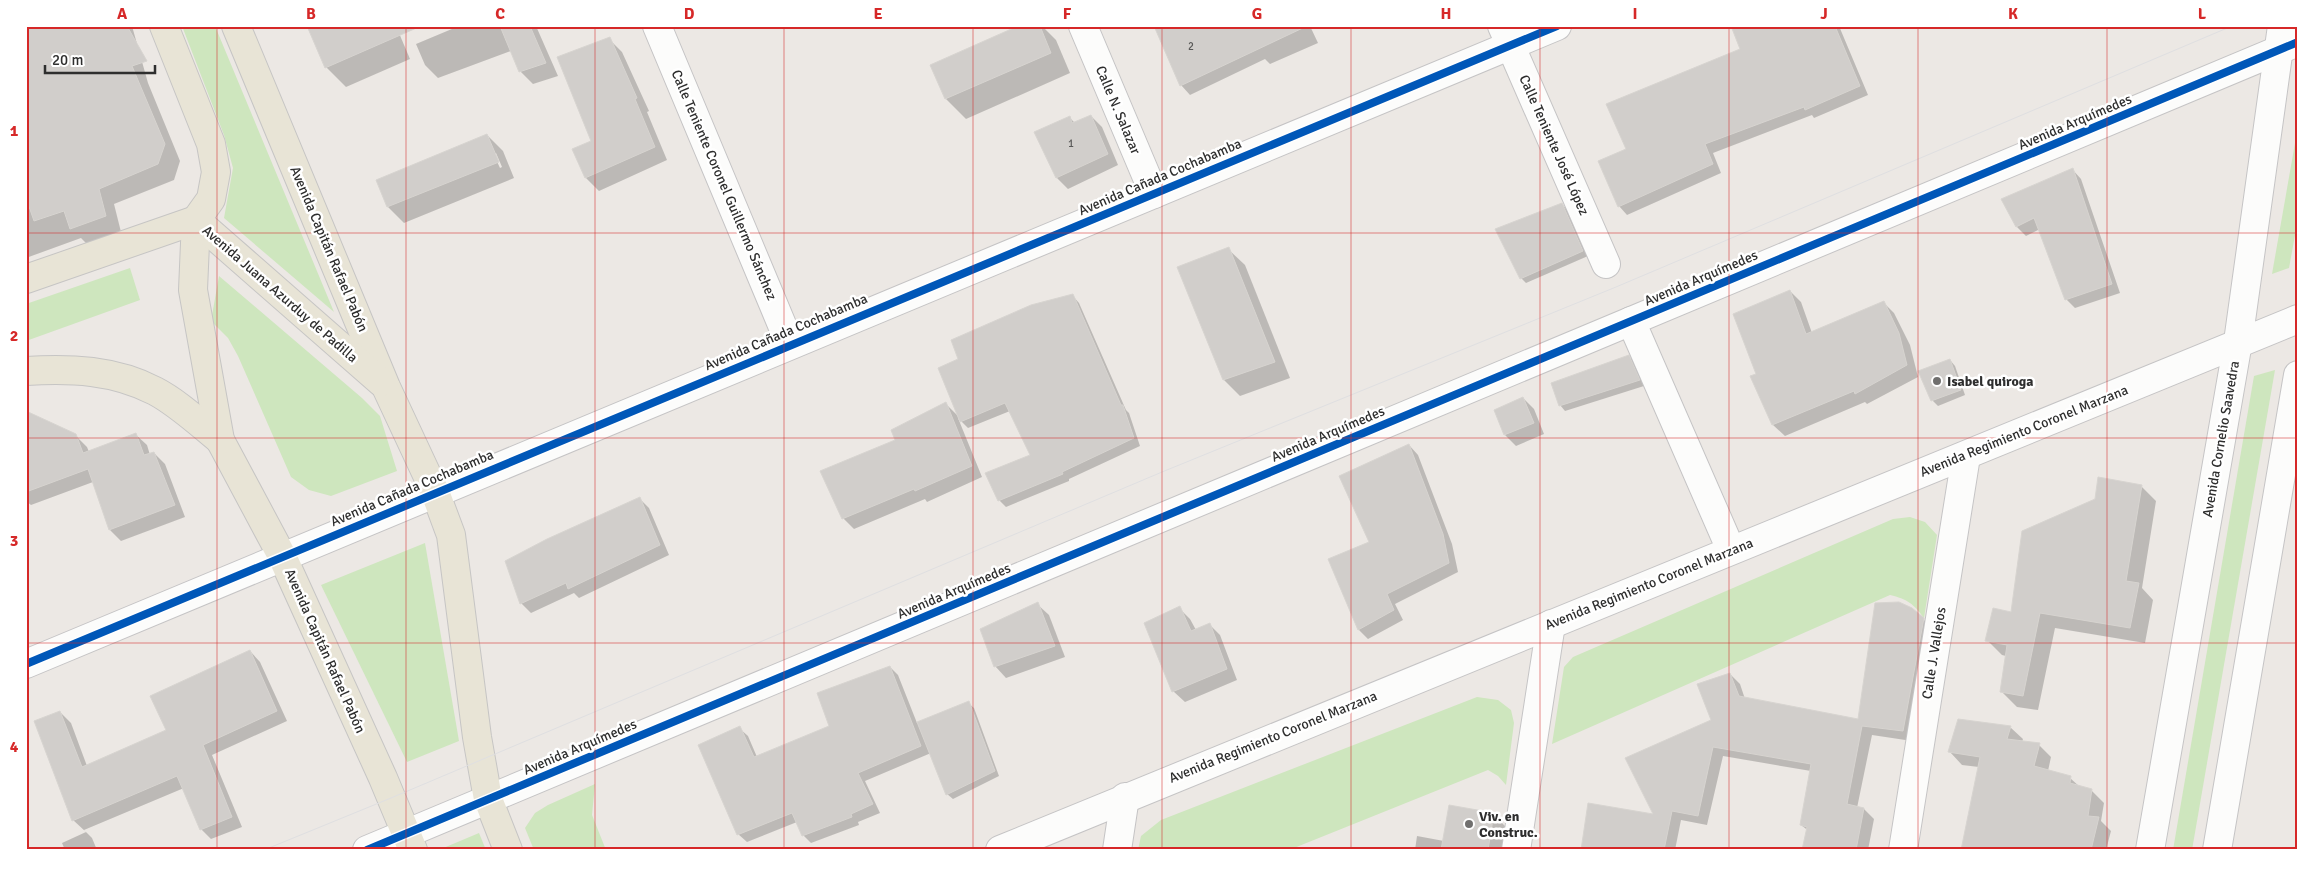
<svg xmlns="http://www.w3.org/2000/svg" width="2324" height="876" font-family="Signika,sans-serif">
	<rect width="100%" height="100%" fill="#ece8e4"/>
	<g fill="#cee6be">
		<path d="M182,26H215L334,312L224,218L233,168L224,135Z"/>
		<path d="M2298,126V219L2289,268L2272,274Z"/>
		<path d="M130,268L140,300L26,341V304Z"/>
		<path d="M219,276L362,398L380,416L397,471L331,496L309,490L291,477L238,356L228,338L211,321Z"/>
		<path d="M2275,370L2192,850H2173L2254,376Z"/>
		<path d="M1910,517L1925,522L1937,535L1924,618C1914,604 1907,599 1890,595L1552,744L1564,667L1573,657L1893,519Z"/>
		<path d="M425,543L459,741L407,762L321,585Z"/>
		<path d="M1477,697L1498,700L1511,710L1514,723L1506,785L1498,776L1488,770L1289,850H1138L1141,836L1161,820Z"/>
		<path d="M595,784L592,815L606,850H534L525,828L535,813L548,805Z"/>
		<path d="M479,833L486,850H441V849Z"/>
	</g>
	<g fill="#0003" fill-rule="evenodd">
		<path d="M26,26H132L148,83L180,161L174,180L114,204L121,232L87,244L81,238L26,258Z"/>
		<path d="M396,26L410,59L346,87L326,67Z"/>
		<path d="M459,26H536L558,76L533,84L520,71L511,51L438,78L425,65L416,44Z"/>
		<path d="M1021,26H1042L1056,40L1070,73L966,119L946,99Z"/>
		<path d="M1162,26H1310L1318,43L1270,64L1265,59L1190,95L1181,85Z"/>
		<path d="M1765,26H1839L1868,95L1814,118L1812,115L1713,153L1721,173L1627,215L1619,206L1741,49Z"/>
		<path d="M609,39L622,52L649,111L647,112L667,160L599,191L586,178L573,150L593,142Z"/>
		<path d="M1091,116L1102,127L1118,165L1068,189L1057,178L1036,132L1070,118L1075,123Z"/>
		<path d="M487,135L503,151L514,178L404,223L388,207L378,180ZM493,153H496L502,167L500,168Z"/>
		<path d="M2072,169L2081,179L2120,293L2075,308L2066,299L2040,229L2026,236L2017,227L2003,200Z"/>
		<path d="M1562,204L1567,210L1588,256L1526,283L1521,278Z"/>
		<path d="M1228,249L1245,265L1290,378L1240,396L1224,380L1179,268Z"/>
		<path d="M1790,291L1801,302L1812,333L1883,302L1894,313L1910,345L1918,377L1867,404L1865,402L1785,436L1773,425L1752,377L1758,375Z"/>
		<path d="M1072,295L1079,303L1126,410L1129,413L1140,446L1069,479V481L1006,507L999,500L1031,455L1010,411L968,428L958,418L982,477L927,502L925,499L854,529L843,518L896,440L946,404L959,417L960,359Z"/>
		<path d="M1628,356L1634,361L1644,386L1565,411L1560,405Z"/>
		<path d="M1950,360L1955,366L1965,395L1938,406L1933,401L1920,372Z"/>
		<path d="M1523,398L1534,409L1544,434L1516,446L1505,435Z"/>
		<path d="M26,422L75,435L87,447L89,452L135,434L147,445L150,455L154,453L165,464L185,517L121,541L110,530L93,482L31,505L26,501Z"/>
		<path d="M1409,445L1418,455L1452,544L1458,572L1395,604L1403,620L1368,639L1359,630L1329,560L1370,543Z"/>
		<path d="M2141,486L2156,501L2142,588L2153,600L2145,643L2055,628L2038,710L2017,707L2002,692L2006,656L2002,655L1987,640Z"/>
		<path d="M640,499L649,508L669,555L579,598L574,593L531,613L521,603L506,562Z"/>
		<path d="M1037,604L1049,615L1065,657L1006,678L995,666Z"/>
		<path d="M1179,608L1190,619L1196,630L1209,624L1220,635L1237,680L1185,702L1173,691Z"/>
		<path d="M1923,619L1933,629L1912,741L1872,735L1857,808L1864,809L1874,819L1868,850H1833L1801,825L1811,771L1723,756L1707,825L1681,820L1675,850H1582L1655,815L1713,720L1730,674L1740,684L1745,699L1859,720Z"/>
		<path d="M250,651L260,662L287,721L212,755L242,827L211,839L201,829L184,788L84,830L92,838L97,850H65L62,843L86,832L73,820L60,712L71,723L87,766L168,731Z"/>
		<path d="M890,667L898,675L917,723L968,703L974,708L999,776L953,799L947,794L931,753L865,781L880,813L858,822L859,825L811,843L803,835L797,822L747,842L738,834L739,728L748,736L757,757L831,727Z"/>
		<path d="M2010,727L2023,739L2022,742L2039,745L2051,757L2048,771L2070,778L2080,787L2091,790L2104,803L2101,821L2111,831L2106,850H1976L1979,767L1962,765L1950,752Z"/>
		<path d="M1493,814L1506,827L1502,850H1415L1417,836L1444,841Z"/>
	</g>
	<g fill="#d1cecb" stroke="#d7d4d0">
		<path d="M26,26H127L147,61L132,66L165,144L158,164L99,189L106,216L70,229L64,211L34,221L26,198Z"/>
		<path d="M307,26H421L325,68Z"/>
		<path d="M500,26H530L546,63L519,72Z"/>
		<path d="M1018,26H1040L1051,53L945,99L930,65Z"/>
		<path d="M1154,26H1307L1180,86Z"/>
		<path d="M1731,26H1835L1860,86L1805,110L1804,107L1705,144L1713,164L1618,207L1598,161L1626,149L1606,104L1740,49Z"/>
		<path d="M610,37L637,98L635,99L655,147L585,178L572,149L591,141L557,57Z"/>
		<path d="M1091,115L1108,154L1056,178L1034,132L1070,116L1072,123Z"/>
		<path d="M487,134L499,162L387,207L376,180Z"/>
		<path d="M2073,168L2112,284L2065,300L2034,218L2016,227L2001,199Z"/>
		<path d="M1562,203L1583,251L1520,279L1495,229Z"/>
		<path d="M1229,247L1275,362L1223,380L1177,267Z"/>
		<path d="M1790,290L1806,334L1884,301L1899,333L1907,365L1855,394L1854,391L1772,425L1750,376L1756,374L1733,314Z"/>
		<path d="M1073,294L1121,405H1123L1134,438L1062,472L1063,474L998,501L985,473L1030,455L1005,403L960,422L938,368L958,359L951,340L1031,305Z"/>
		<path d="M1629,355L1640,380L1559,406L1551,383Z"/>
		<path d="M1950,359L1961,390L1931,401L1918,371Z"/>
		<path d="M1523,397L1534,423L1504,435L1494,410Z"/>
		<path d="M946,402L972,466L915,491L914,489L842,519L820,471L895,440L891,430Z"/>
		<path d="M26,411L76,434L83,453L136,433L144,455L154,452L175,505L109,530L88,469L26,492Z"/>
		<path d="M1409,444L1443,534L1449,563L1387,594L1394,610L1358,630L1328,559L1369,542L1339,476Z"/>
		<path d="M2098,477L2142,485L2126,581L2139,583L2130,628L2040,613L2023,696L2000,692L2007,645L1985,641L1993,608L2011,612L2022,531L2095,499Z"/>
		<path d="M640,497L660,545L568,589L566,583L520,604L505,561L547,539Z"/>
		<path d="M1038,602L1055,646L994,667L980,629Z"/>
		<path d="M1899,602L1912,608L1924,618L1903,731L1862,726L1847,804L1864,808L1856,850H1802L1807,827L1800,825L1811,764L1713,747L1698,816L1672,811L1664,850H1581L1588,803L1653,814L1625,758L1711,720L1697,684L1730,673L1739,696L1858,719L1875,603Z"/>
		<path d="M1180,606L1191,631L1210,623L1227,669L1172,692L1144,623Z"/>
		<path d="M250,650L277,711L203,745L232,817L200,830L177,776L72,821L34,721L60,711L82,767L166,730L150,696Z"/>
		<path d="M890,666L921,746L858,773L873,804L851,814L852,817L802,836L792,813L737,835L698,745L740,726L754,757L829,726L817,693Z"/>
		<path d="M969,701L995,771L946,795L917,722Z"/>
		<path d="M1958,719L2011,726L2007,739L2040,743L2034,766L2071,776L2070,783L2092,789L2088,816L2099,817L2091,850H1961L1980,757L1948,752Z"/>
		<path d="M1449,805L1494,813L1488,850H1441Z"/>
	</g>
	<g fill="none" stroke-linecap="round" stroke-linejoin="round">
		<g stroke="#c5c4c5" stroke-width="30">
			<g id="minor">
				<path d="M657,26L790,344"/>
				<path d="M1083,26L1154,194"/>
				<path d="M1502,26L1606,264"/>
				<path d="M1631,321L1731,550"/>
				<path d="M26,664L1557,26"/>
				<path d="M367,850L2298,42"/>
				<path d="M1000,850L2298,319"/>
				<path d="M1117,850L1125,797"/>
				<path d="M1516,850L1551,624"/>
				<path d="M1903,850L1966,456"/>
				<path d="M2150,850L2238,342L2282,26"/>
				<path d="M2217,850L2298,375"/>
			</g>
		</g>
		<g stroke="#c6c5c4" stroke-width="30">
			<g id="major">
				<path d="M164,26L211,144L216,172L211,199L196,220L193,290L220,440L282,556L383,778L413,850"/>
				<path d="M236,26L386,387L435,492L451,535L477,737L488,799L508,850"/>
				<path d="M196,220L381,382"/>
				<path d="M26,279L196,220"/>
				<path d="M26,371C70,368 115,370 155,391C178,403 199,423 220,440"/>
			</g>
		</g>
		<use href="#minor" stroke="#fcfcfb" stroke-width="28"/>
		<use href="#major" stroke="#e8e4d6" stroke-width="28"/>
		<path stroke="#dfdfe1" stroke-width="1" d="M264,850L391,798L1162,472L1616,287L2232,26"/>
		<g stroke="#fff" stroke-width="11">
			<g id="cycleway">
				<path d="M26,664L1557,26"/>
				<path d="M367,850L2298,42"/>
			</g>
		</g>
		<use href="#cycleway" stroke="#0057b8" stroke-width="8"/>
	</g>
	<path fill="none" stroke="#d62828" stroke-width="1" stroke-opacity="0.55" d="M217,26V850M406,26V850M595,26V850M784,26V850M973,26V850M1162,26V850M1351,26V850M1540,26V850M1729,26V850M1918,26V850M2107,26V850M26,233H2298M26,438H2298M26,643H2298"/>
	<g fill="#706f6e" stroke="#fff" stroke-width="2">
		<circle cx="1937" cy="381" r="5"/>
		<circle cx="1469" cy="824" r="5"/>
	</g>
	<g text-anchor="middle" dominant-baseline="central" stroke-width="5" stroke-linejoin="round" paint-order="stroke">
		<g font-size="11" fill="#585857">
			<text x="1191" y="46">2</text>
			<text x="1071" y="143">1</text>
		</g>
		<g font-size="14" fill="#2e2e2e" stroke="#fff">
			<text transform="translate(1118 110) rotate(67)">Calle N. Salazar</text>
			<text transform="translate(2075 122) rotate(-23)">Avenida Arquímedes</text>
			<text transform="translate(1554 145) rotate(66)">Calle Teniente José López</text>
			<text transform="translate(1160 177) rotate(-23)">Avenida Cañada Cochabamba</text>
			<text transform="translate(724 185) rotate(67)">Calle Teniente Coronel Guillermo Sánchez</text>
			<text transform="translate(329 249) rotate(67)">Avenida Capitán Rafael Pabón</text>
			<text transform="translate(1701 278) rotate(-23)">Avenida Arquímedes</text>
			<text transform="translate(280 294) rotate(41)">Avenida Juana Azurduy de Padilla</text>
			<text transform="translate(786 332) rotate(-23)">Avenida Cañada Cochabamba</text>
			<text transform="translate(2024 431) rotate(-22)">Avenida Regimiento Coronel Marzana</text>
			<text transform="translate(1328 434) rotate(-23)">Avenida Arquímedes</text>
			<text transform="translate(2221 439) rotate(-80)">Avenida Cornelio Saavedra</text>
			<text transform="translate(412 488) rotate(-23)">Avenida Cañada Cochabamba</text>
			<text transform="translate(1649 584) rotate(-22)">Avenida Regimiento Coronel Marzana</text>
			<text transform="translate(954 591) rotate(-23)">Avenida Arquímedes</text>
			<text transform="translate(325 651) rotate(66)">Avenida Capitán Rafael Pabón</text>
			<text transform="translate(1934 653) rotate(-81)">Calle J. Vallejos</text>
			<text transform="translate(1273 737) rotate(-22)">Avenida Regimiento Coronel Marzana</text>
			<text transform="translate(580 747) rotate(-23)">Avenida Arquímedes</text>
		</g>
		<g font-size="14" font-weight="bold" fill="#2e2e2e" stroke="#fff" text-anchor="start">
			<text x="1947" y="381">Isabel quiroga</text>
			<text x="1479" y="816">Viv. en<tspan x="1479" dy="16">Construc.</tspan></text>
		</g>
	</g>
	<rect width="2324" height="876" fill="none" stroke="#ffffff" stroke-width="55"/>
	<path d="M45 65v8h110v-8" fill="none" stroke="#2e2e2e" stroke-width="2.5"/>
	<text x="52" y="65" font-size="15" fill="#2e2e2e" stroke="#ffffff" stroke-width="4" paint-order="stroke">20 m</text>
	<rect x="28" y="28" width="2268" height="820" fill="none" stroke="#d62828" stroke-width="2"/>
	<g font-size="16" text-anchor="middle" font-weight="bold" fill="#d62828">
		<text x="122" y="19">A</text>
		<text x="311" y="19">B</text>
		<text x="500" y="19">C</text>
		<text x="689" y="19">D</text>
		<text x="878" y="19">E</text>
		<text x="1067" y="19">F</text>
		<text x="1257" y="19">G</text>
		<text x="1446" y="19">H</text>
		<text x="1635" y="19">I</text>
		<text x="1824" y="19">J</text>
		<text x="2013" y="19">K</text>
		<text x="2202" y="19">L</text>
		<text x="14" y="136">1</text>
		<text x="14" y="341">2</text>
		<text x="14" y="546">3</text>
		<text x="14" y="752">4</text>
	</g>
</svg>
